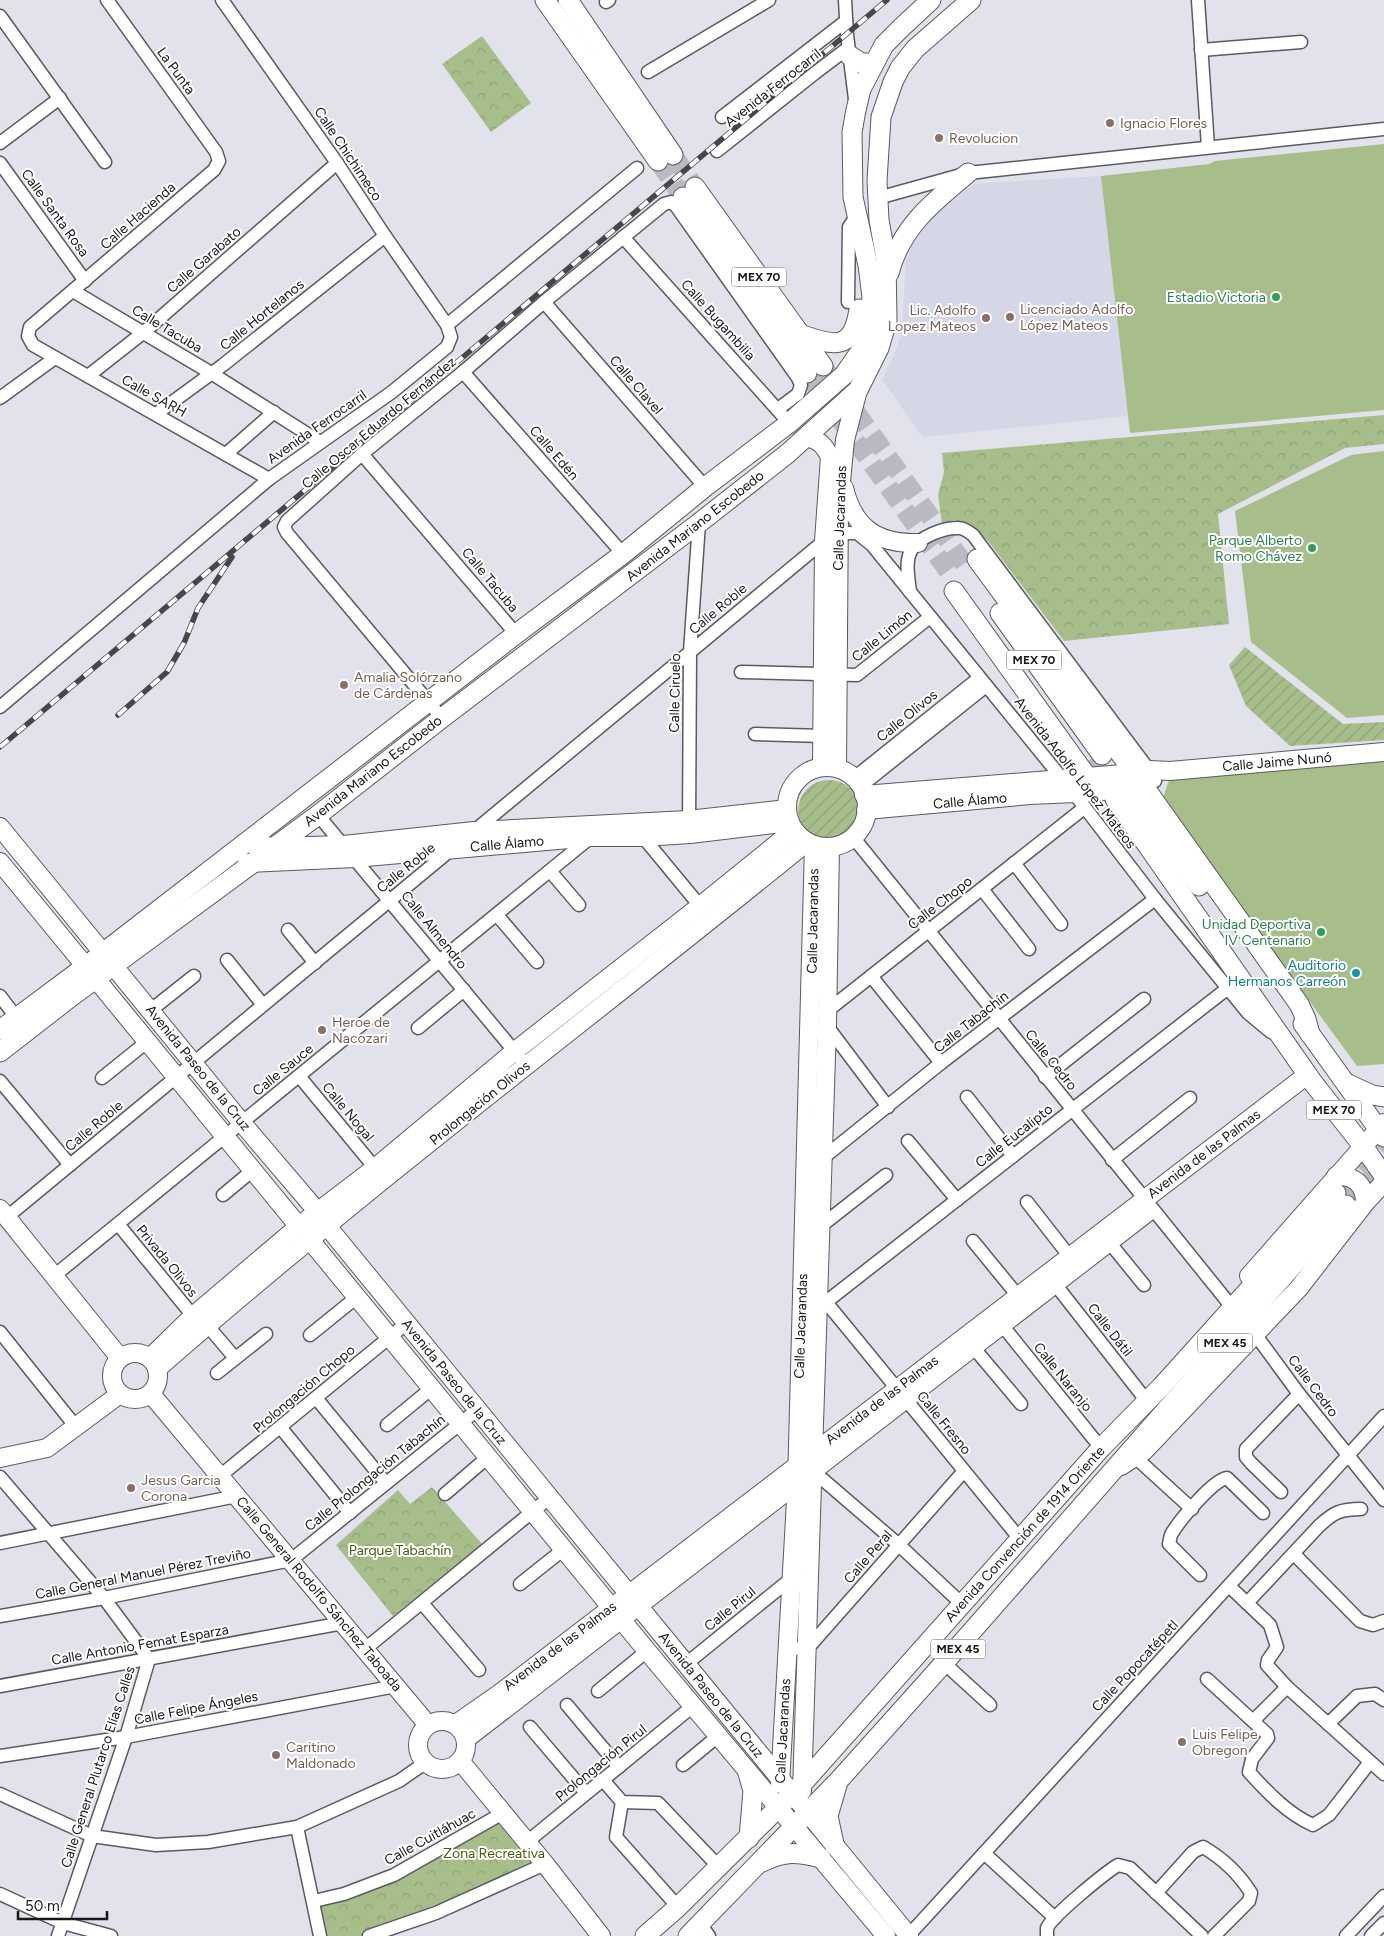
<svg xmlns="http://www.w3.org/2000/svg" width="1384" height="1936" font-family="Figtree,sans-serif">
	<defs>
		<pattern id="park-crowns" width="20" height="18" patternUnits="userSpaceOnUse" patternTransform="scale(1.25)"><rect width="20" height="18" fill="#a7bd8a"/><path d="M2 6a3 3 0 1 1 6 0M12 15a3 3 0 1 1 6 0" fill="none" stroke="#8fa276"/></pattern>
		<pattern id="garden-furrows" width="10" height="10" patternUnits="userSpaceOnUse" patternTransform="scale(1.25)"><rect width="10" height="10" fill="#a7bd8a"/><path d="M-1 1l2-2M0 10L10 0M9 11l2-2" fill="none" stroke="#8fa276"/></pattern>
	</defs>
	<rect width="100%" height="100%" fill="#e1e2eb"/>
	<path fill="#d5d6e6" d="M1101,176L1128,416L923,437L882,380L897,348L902,331L906,260L912,245L923,225L939,208L973,184Z"/>
	<g fill="url(#park-crowns)">
		<path d="M482,36L531,103L491,132L442,64Z"/>
		<path d="M1384,415V444L1345,448L1218,514L1229,624L1064,641L988,541L972,526L955,520L942,524L938,495L944,472L942,453Z"/>
		<path d="M432,1487L482,1544L393,1616L336,1545L398,1490L410,1504Z"/>
		<path d="M503,1813L545,1864L369,1936H320L314,1901L344,1894Z"/>
	</g>
	<g fill="url(#garden-furrows)">
		<path d="M1245,647L1343,724L1384,722V740L1290,746L1246,706L1229,665Z"/>
		<circle cx="829" cy="811" r="31"/>
	</g>
	<g fill="#a7bd8a">
		<path d="M1384,144V410L1130,433L1101,176L1209,164L1215,161Z"/>
		<path d="M1384,451V715L1347,718L1251,642L1235,511L1351,455Z"/>
		<path d="M1384,759V1064L1357,1066L1162,800L1170,778Z"/>
	</g>
	<g fill="none" stroke-linecap="round" stroke-linejoin="round">
		<g stroke="#b9bac1" stroke-width="19" stroke-dasharray="19 9" stroke-linecap="butt">
			<path d="M673,155L695,187"/>
			<path d="M658,161L683,197"/>
			<path d="M823,366L965,565"/>
			<path d="M807,373L953,578"/>
			<path d="M791,434C806,422 827,410 816,388"/>
			<path d="M1088,761L1107,788"/>
			<path d="M1340,1189L1384,1140"/>
			<path d="M1346,1205L1384,1165"/>
		</g>
		<g stroke="#5a5b62" stroke-width="15">
			<g id="street">
				<path d="M107,0L216,152L219,161L214,170L30,327L28,336L33,345L269,479"/>
				<path d="M845,0L847,35L855,99"/>
				<path d="M1198,0L1208,147"/>
				<path d="M606,2L609,0"/>
				<path d="M0,16L105,162"/>
				<path d="M1201,50L1301,42"/>
				<path d="M648,72L769,0"/>
				<path d="M722,117L846,21"/>
				<path d="M0,143L60,98"/>
				<path d="M717,151L815,73L848,48"/>
				<path d="M0,163L85,281"/>
				<path d="M878,198L968,173L1384,129"/>
				<path d="M623,237L783,416"/>
				<path d="M73,291L211,373L320,442"/>
				<path d="M544,302L705,487"/>
				<path d="M848,302L849,227L857,215"/>
				<path d="M447,325L637,168"/>
				<path d="M463,372L623,554"/>
				<path d="M88,376L144,332L337,163"/>
				<path d="M0,398L55,358"/>
				<path d="M156,414L223,365L385,236"/>
				<path d="M226,454L274,412"/>
				<path d="M362,454L516,634"/>
				<path d="M910,592C909,580 904,561 912,549C920,537 944,527 959,528C964,528 969,532 973,535L1149,770L1155,781"/>
				<path d="M741,672L857,675L930,617"/>
				<path d="M0,707L269,479L392,392L447,347L451,337L447,325L385,236L337,163L222,0"/>
				<path d="M442,718L287,533L284,527L287,521L362,454L463,372L544,302L664,204L671,202L676,206L798,378L801,385L798,394L778,409"/>
				<path d="M755,734L823,736"/>
				<path d="M854,778L979,678"/>
				<path d="M861,786L986,686"/>
				<path d="M318,815L520,1058"/>
				<path d="M689,829L690,652L699,523"/>
				<path d="M473,832L824,541L846,533H857L872,545L1073,792L1155,899L1248,1013L1271,1032"/>
				<path d="M643,837L700,906"/>
				<path d="M853,837L1227,1301"/>
				<path d="M1014,863L1061,924"/>
				<path d="M550,871L579,905"/>
				<path d="M982,889L1029,949"/>
				<path d="M497,915L537,962"/>
				<path d="M288,930L315,963"/>
				<path d="M227,960L263,1005"/>
				<path d="M871,976L941,1063"/>
				<path d="M0,996L16,1017"/>
				<path d="M151,1010L194,976"/>
				<path d="M822,1011H827L1084,808"/>
				<path d="M827,1026L888,1107"/>
				<path d="M418,1028L464,990"/>
				<path d="M299,1076L375,1168"/>
				<path d="M1045,1077L1144,999"/>
				<path d="M102,1078L148,1041"/>
				<path d="M0,1081L70,1165"/>
				<path d="M967,1097L1013,1156"/>
				<path d="M908,1141L957,1200"/>
				<path d="M1112,1160L1190,1098"/>
				<path d="M818,1162L941,1063L1155,899"/>
				<path d="M223,1195L253,1170"/>
				<path d="M1027,1202L1070,1257"/>
				<path d="M7,1217L452,849"/>
				<path d="M118,1224L193,1316"/>
				<path d="M821,1226L886,1175"/>
				<path d="M973,1241L1018,1296"/>
				<path d="M1109,1242L1144,1285"/>
				<path d="M54,1276L591,837"/>
				<path d="M1055,1284L1142,1395"/>
				<path d="M818,1301L826,1302L1228,988"/>
				<path d="M826,1302L1020,1539"/>
				<path d="M207,1325L235,1358"/>
				<path d="M1002,1325L1101,1448"/>
				<path d="M0,1332L76,1427"/>
				<path d="M1255,1334L1299,1394L1384,1500"/>
				<path d="M310,1335L357,1297"/>
				<path d="M973,1347L1021,1404"/>
				<path d="M217,1373L266,1334"/>
				<path d="M316,1398L386,1483"/>
				<path d="M387,1425L432,1388"/>
				<path d="M281,1428L350,1513"/>
				<path d="M1135,1457L1192,1509"/>
				<path d="M813,1471L899,1545L962,1604"/>
				<path d="M220,1476L407,1323"/>
				<path d="M0,1477L104,1598L149,1659L126,1737L58,1936"/>
				<path d="M1281,1492L1251,1463L1246,1457V1449L1299,1394"/>
				<path d="M445,1494L488,1457"/>
				<path d="M0,1543L237,1496"/>
				<path d="M1294,1554L1360,1621L1373,1625L1384,1621"/>
				<path d="M1200,1575L1169,1544C1170,1541 1170,1536 1172,1533C1180,1520 1213,1480 1227,1478L1263,1513"/>
				<path d="M520,1584L564,1549"/>
				<path d="M1229,1586L1270,1625L1277,1647L1268,1660L1267,1665L1287,1687L1384,1774"/>
				<path d="M422,1603L479,1670"/>
				<path d="M1247,1603L1319,1526C1334,1512 1341,1509 1361,1509"/>
				<path d="M0,1616L104,1598L291,1560L477,1410"/>
				<path d="M788,1648L807,1649L964,1471"/>
				<path d="M365,1649L549,1498"/>
				<path d="M944,1663L990,1705"/>
				<path d="M686,1664L792,1578"/>
				<path d="M1207,1679L1267,1734L1268,1738L1252,1759L1249,1772C1267,1792 1288,1814 1313,1825L1329,1815L1370,1762"/>
				<path d="M0,1686L343,1623"/>
				<path d="M598,1691L647,1651"/>
				<path d="M567,1705L619,1767"/>
				<path d="M1253,1721L1287,1687"/>
				<path d="M1328,1724L1357,1696L1375,1694L1384,1700"/>
				<path d="M530,1727L586,1793"/>
				<path d="M0,1756L126,1737L396,1686"/>
				<path d="M683,1765L718,1736"/>
				<path d="M603,1780L622,1802L658,1803L719,1867"/>
				<path d="M0,1794L92,1836L156,1845L208,1842L297,1827L399,1781L425,1763"/>
				<path d="M622,1802L616,1837L678,1907"/>
				<path d="M297,1827L320,1936"/>
				<path d="M527,1842L693,1706"/>
				<path d="M984,1853L1055,1918"/>
				<path d="M1156,1893L1193,1852L1203,1847C1222,1858 1239,1874 1251,1893L1249,1901L1214,1936"/>
				<path d="M0,1894L63,1923L111,1936"/>
				<path d="M314,1901L344,1894L394,1875L503,1813"/>
				<path d="M700,1924L709,1936"/>
				<path d="M909,1935L1384,1416"/>
				<path d="M369,1936L436,1913L545,1864"/>
				<path d="M1047,1936C1047,1934 1047,1930 1047,1928C1053,1915 1105,1873 1118,1865L1130,1868L1202,1936"/>
				<path d="M1346,1936L1384,1896"/>
				<path d="M1371,1936L1384,1923"/>
			</g>
		</g>
		<g stroke="#5a5b62" stroke-width="20">
			<g id="secondary">
				<path d="M807,437C820,441 824,445 830,457L824,541L822,767"/>
				<path d="M844,488C854,529 878,544 918,543"/>
				<circle cx="827" cy="807" r="40"/>
				<path d="M837,768L839,502L845,440L858,390"/>
				<path d="M864,795L1135,773L1149,770L1170,771L1384,752"/>
				<path d="M866,810L1030,795L1098,792L1142,784"/>
				<path d="M0,827L242,1123L317,1211L327,1226L909,1936"/>
				<path d="M244,843L273,847L344,845L474,831L688,820L787,809"/>
				<path d="M0,862L647,1651L886,1936"/>
				<path d="M247,863L355,858L591,837H643L690,834L790,822"/>
				<path d="M1336,1176C1355,1175 1365,1185 1365,1203"/>
				<path d="M0,1209L120,1358"/>
				<path d="M1249,1276L1384,1123"/>
				<circle cx="135" cy="1376" r="23"/>
				<path d="M150,1358L193,1316L299,1226L375,1168L515,1051L700,906L794,830"/>
				<path d="M157,1369C367,1185 591,1018 807,842"/>
				<path d="M151,1394L428,1725"/>
				<path d="M0,1458L47,1448L120,1394"/>
				<path d="M1121,1466L1144,1451L1299,1288L1365,1203L1384,1182"/>
				<circle cx="442" cy="1745" r="24"/>
				<path d="M456,1724L499,1694L1307,1075"/>
				<path d="M466,1739L1148,1212"/>
				<path d="M461,1762L545,1864L601,1936"/>
				<path d="M780,1784L797,1483L814,845"/>
				<path d="M802,1791L827,1026L830,847"/>
			</g>
		</g>
		<g stroke="#5a5b62" stroke-width="21">
			<g id="primary">
				<path d="M545,0L658,161"/>
				<path d="M568,0L673,155"/>
				<path d="M849,55L861,63H874"/>
				<path d="M695,187L823,366"/>
				<path d="M683,197L807,373"/>
				<path d="M889,273C901,227 933,202 968,173"/>
				<path d="M800,334C833,346 853,352 859,309"/>
				<path d="M977,559L1133,771L1299,1004L1306,1019L1310,1034"/>
				<path d="M954,591L1098,792"/>
				<path d="M1000,613L1102,755"/>
				<path d="M1128,791L1199,886"/>
				<path d="M1115,799L1314,1084L1363,1146L1384,1176"/>
				<path d="M1303,1024L1384,1137"/>
				<path d="M0,1030L86,966L516,634L623,554L705,487L788,424L844,375L862,349L869,325L872,297L868,265L853,197L852,132L856,110L861,89L884,45L901,28L931,0"/>
				<path d="M0,1052L72,996L318,815L442,718L699,523L787,454L858,390L879,348L887,321L886,259L879,220L877,181L881,117L893,82L900,68L915,49L971,0"/>
				<path d="M1348,1084L1372,1095L1384,1097"/>
				<path d="M748,1773L753,1791L749,1838"/>
				<path d="M834,1844L828,1816L837,1785"/>
				<path d="M762,1862C786,1851 796,1852 821,1858"/>
				<path d="M645,1936L678,1907L803,1783L1101,1448L1161,1387L1336,1193"/>
				<path d="M688,1936L840,1779L944,1663L1346,1205"/>
			</g>
		</g>
		<use href="#street" stroke="#fff" stroke-width="12"/>
		<use href="#secondary" stroke="#fff" stroke-width="18"/>
		<use href="#primary" stroke="#fff" stroke-width="19"/>
		<g stroke="#46464b" stroke-width="5.5">
			<g id="rail">
				<path d="M118,715L167,672L184,643L198,608L232,557"/>
				<path d="M0,747L887,0"/>
			</g>
		</g>
		<use href="#rail" stroke="#fff" stroke-width="4" stroke-dasharray="11" stroke-linecap="butt"/>
	</g>
	<g fill="#8d6e63" stroke="#fff" stroke-width="2">
		<circle cx="1110" cy="123" r="5"/>
		<circle cx="939" cy="138" r="5"/>
		<circle cx="1010" cy="317" r="5"/>
		<circle cx="986" cy="318" r="5"/>
		<circle cx="344" cy="685" r="5"/>
		<circle cx="322" cy="1030" r="5"/>
		<circle cx="131" cy="1488" r="5"/>
		<circle cx="1182" cy="1742" r="5"/>
		<circle cx="276" cy="1755" r="5"/>
	</g>
	<g fill="#2e9e5b" stroke="#fff" stroke-width="2">
		<circle cx="1276" cy="297" r="5"/>
		<circle cx="1312" cy="548" r="5"/>
		<circle cx="1321" cy="932" r="5"/>
	</g>
	<circle fill="#0f9aa8" stroke="#fff" stroke-width="2" cx="1356" cy="973" r="5"/>
	<g text-anchor="middle" dominant-baseline="central" stroke-width="4" stroke-linejoin="round" paint-order="stroke">
		<g fill="#fff" stroke="#5d5d5f" stroke-width="1">
			<rect x="731.5" y="267.5" width="55" height="19" rx="4"/>
			<rect x="1006.5" y="650.5" width="55" height="19" rx="4"/>
			<rect x="1306.5" y="1100.5" width="55" height="19" rx="4"/>
			<rect x="1197.5" y="1333.5" width="55" height="19" rx="4"/>
			<rect x="930.5" y="1639.5" width="55" height="19" rx="4"/>
		</g>
		<g font-size="12" font-weight="bold" fill="#18181b">
			<text x="759" y="277">MEX 70</text>
			<text x="1034" y="660">MEX 70</text>
			<text x="1334" y="1110">MEX 70</text>
			<text x="1225" y="1343">MEX 45</text>
			<text x="958" y="1649">MEX 45</text>
		</g>
		<g font-size="14" fill="#18181b" stroke="#fff">
			<text transform="translate(176 71) rotate(54)">La Punta</text>
			<text transform="translate(773 88) rotate(-38)">Avenida Ferrocarril</text>
			<text transform="translate(348 154) rotate(56)">Calle Chichimeco</text>
			<text transform="translate(55 213) rotate(54)">Calle Santa Rosa</text>
			<text transform="translate(138 216) rotate(-41)">Calle Hacienda</text>
			<text transform="translate(204 260) rotate(-41)">Calle Garabato</text>
			<text transform="translate(262 315) rotate(-39)">Calle Hortelanos</text>
			<text transform="translate(718 320) rotate(48)">Calle Bugambilia</text>
			<text transform="translate(167 329) rotate(31)">Calle Tacuba</text>
			<text transform="translate(636 385) rotate(49)">Calle Clavel</text>
			<text transform="translate(154 396) rotate(29)">Calle SARH</text>
			<text transform="translate(379 423) rotate(-40)">Calle Oscar Eduardo Fernández</text>
			<text transform="translate(317 427) rotate(-35)">Avenida Ferrocarril</text>
			<text transform="translate(554 453) rotate(49)">Calle Edén</text>
			<text transform="translate(840 518) rotate(-88)">Calle Jacarandas</text>
			<text transform="translate(695 526) rotate(-38)">Avenida Mariano Escobedo</text>
			<text transform="translate(490 580) rotate(50)">Calle Tacuba</text>
			<text transform="translate(718 609) rotate(-40)">Calle Roble</text>
			<text transform="translate(882 636) rotate(-39)">Calle Limón</text>
			<text transform="translate(675 693) rotate(-89)">Calle Ciruelo</text>
			<text transform="translate(907 716) rotate(-39)">Calle Olivos</text>
			<text transform="translate(1277 762) rotate(-5)">Calle Jaime Nunó</text>
			<text transform="translate(373 771) rotate(-38)">Avenida Mariano Escobedo</text>
			<text transform="translate(1075 773) rotate(52)">Avenida Adolfo López Mateos</text>
			<text transform="translate(970 801) rotate(-5)">Calle Álamo</text>
			<text transform="translate(507 844) rotate(-5)">Calle Álamo</text>
			<text transform="translate(406 868) rotate(-39)">Calle Roble</text>
			<text transform="translate(940 903) rotate(-38)">Calle Chopo</text>
			<text transform="translate(813 921) rotate(-89)">Calle Jacarandas</text>
			<text transform="translate(434 930) rotate(51)">Calle Almendro</text>
			<text transform="translate(971 1022) rotate(-38)">Calle Tabachín</text>
			<text transform="translate(1051 1060) rotate(51)">Calle Cedro</text>
			<text transform="translate(198 1068) rotate(51)">Avenida Paseo de la Cruz</text>
			<text transform="translate(283 1070) rotate(-39)">Calle Sauce</text>
			<text transform="translate(480 1103) rotate(-39)">Prolongación Olivos</text>
			<text transform="translate(348 1112) rotate(50)">Calle Nogal</text>
			<text transform="translate(94 1126) rotate(-40)">Calle Roble</text>
			<text transform="translate(1014 1136) rotate(-38)">Calle Eucalipto</text>
			<text transform="translate(1204 1154) rotate(-37)">Avenida de las Palmas</text>
			<text transform="translate(167 1261) rotate(51)">Privada Olivos</text>
			<text transform="translate(801 1326) rotate(-88)">Calle Jacarandas</text>
			<text transform="translate(1110 1330) rotate(52)">Calle Dátil</text>
			<text transform="translate(1063 1377) rotate(51)">Calle Naranjo</text>
			<text transform="translate(454 1382) rotate(51)">Avenida Paseo de la Cruz</text>
			<text transform="translate(1313 1386) rotate(53)">Calle Cedro</text>
			<text transform="translate(304 1389) rotate(-40)">Prolongación Chopo</text>
			<text transform="translate(882 1400) rotate(-37)">Avenida de las Palmas</text>
			<text transform="translate(944 1423) rotate(51)">Calle Fresno</text>
			<text transform="translate(375 1473) rotate(-39)">Calle Prolongación Tabachín</text>
			<text transform="translate(1025 1534) rotate(-48)">Avenida Convención de 1914 Oriente</text>
			<text transform="translate(868 1557) rotate(-49)">Calle Peral</text>
			<text transform="translate(143 1574) rotate(-11)">Calle General Manuel Pérez Treviño</text>
			<text transform="translate(319 1594) rotate(50)">Calle General Rodolfo Sánchez Taboada</text>
			<text transform="translate(730 1609) rotate(-39)">Calle Pirul</text>
			<text transform="translate(140 1645) rotate(-10)">Calle Antonio Femat Esparza</text>
			<text transform="translate(560 1646) rotate(-37)">Avenida de las Palmas</text>
			<text transform="translate(1135 1666) rotate(-47)">Calle Popocatépetl</text>
			<text transform="translate(711 1695) rotate(51)">Avenida Paseo de la Cruz</text>
			<text transform="translate(196 1708) rotate(-11)">Calle Felipe Ángeles</text>
			<text transform="translate(783 1731) rotate(-87)">Calle Jacarandas</text>
			<text transform="translate(601 1763) rotate(-39)">Prolongación Pirul</text>
			<text transform="translate(98 1767) rotate(-72)">Calle General Plutarco Elías Calles</text>
			<text transform="translate(430 1837) rotate(-29)">Calle Cuitláhuac</text>
		</g>
		<g font-size="14" fill="#785e54" stroke="#fff" text-anchor="start">
			<text x="1120" y="123">Ignacio Flores</text>
			<text x="949" y="138">Revolucion</text>
			<text x="1020" y="309">Licenciado Adolfo<tspan x="1020" dy="16">López Mateos</tspan></text>
			<text x="976" y="310" text-anchor="end">Lic. Adolfo<tspan x="976" dy="16">Lopez Mateos</tspan></text>
			<text x="354" y="677">Amalia Solórzano<tspan x="354" dy="16">de Cárdenas</tspan></text>
			<text x="332" y="1022">Heroe de<tspan x="332" dy="16">Nacozari</tspan></text>
			<text x="141" y="1480">Jesus Garcia<tspan x="141" dy="16">Corona</tspan></text>
			<text x="1192" y="1734">Luis Felipe<tspan x="1192" dy="16">Obregon</tspan></text>
			<text x="286" y="1747">Caritino<tspan x="286" dy="16">Maldonado</tspan></text>
		</g>
		<g font-size="14" fill="#27864d" stroke="#fff" text-anchor="end">
			<text x="1266" y="297">Estadio Victoria</text>
			<text x="1302" y="540">Parque Alberto<tspan x="1302" dy="16">Romo Chávez</tspan></text>
			<text x="1311" y="924">Unidad Deportiva<tspan x="1311" dy="16">IV Centenario</tspan></text>
		</g>
		<g font-size="14" fill="#0d838f" stroke="#fff" text-anchor="end">
			<text x="1346" y="965">Auditorio<tspan x="1346" dy="16">Hermanos Carreón</tspan></text>
		</g>
		<g font-size="14" fill="#44600d" stroke="#fff">
			<text x="400" y="1550">Parque Tabachín</text>
			<text x="494" y="1853">Zona Recreativa</text>
		</g>
	</g>
	<path d="M18 1911v8h89v-8" fill="none" stroke="#18181b" stroke-width="2.5"/>
	<text x="25" y="1911" font-size="15" fill="#18181b" stroke="#ffffff" stroke-width="4" paint-order="stroke">50 m</text>
</svg>
